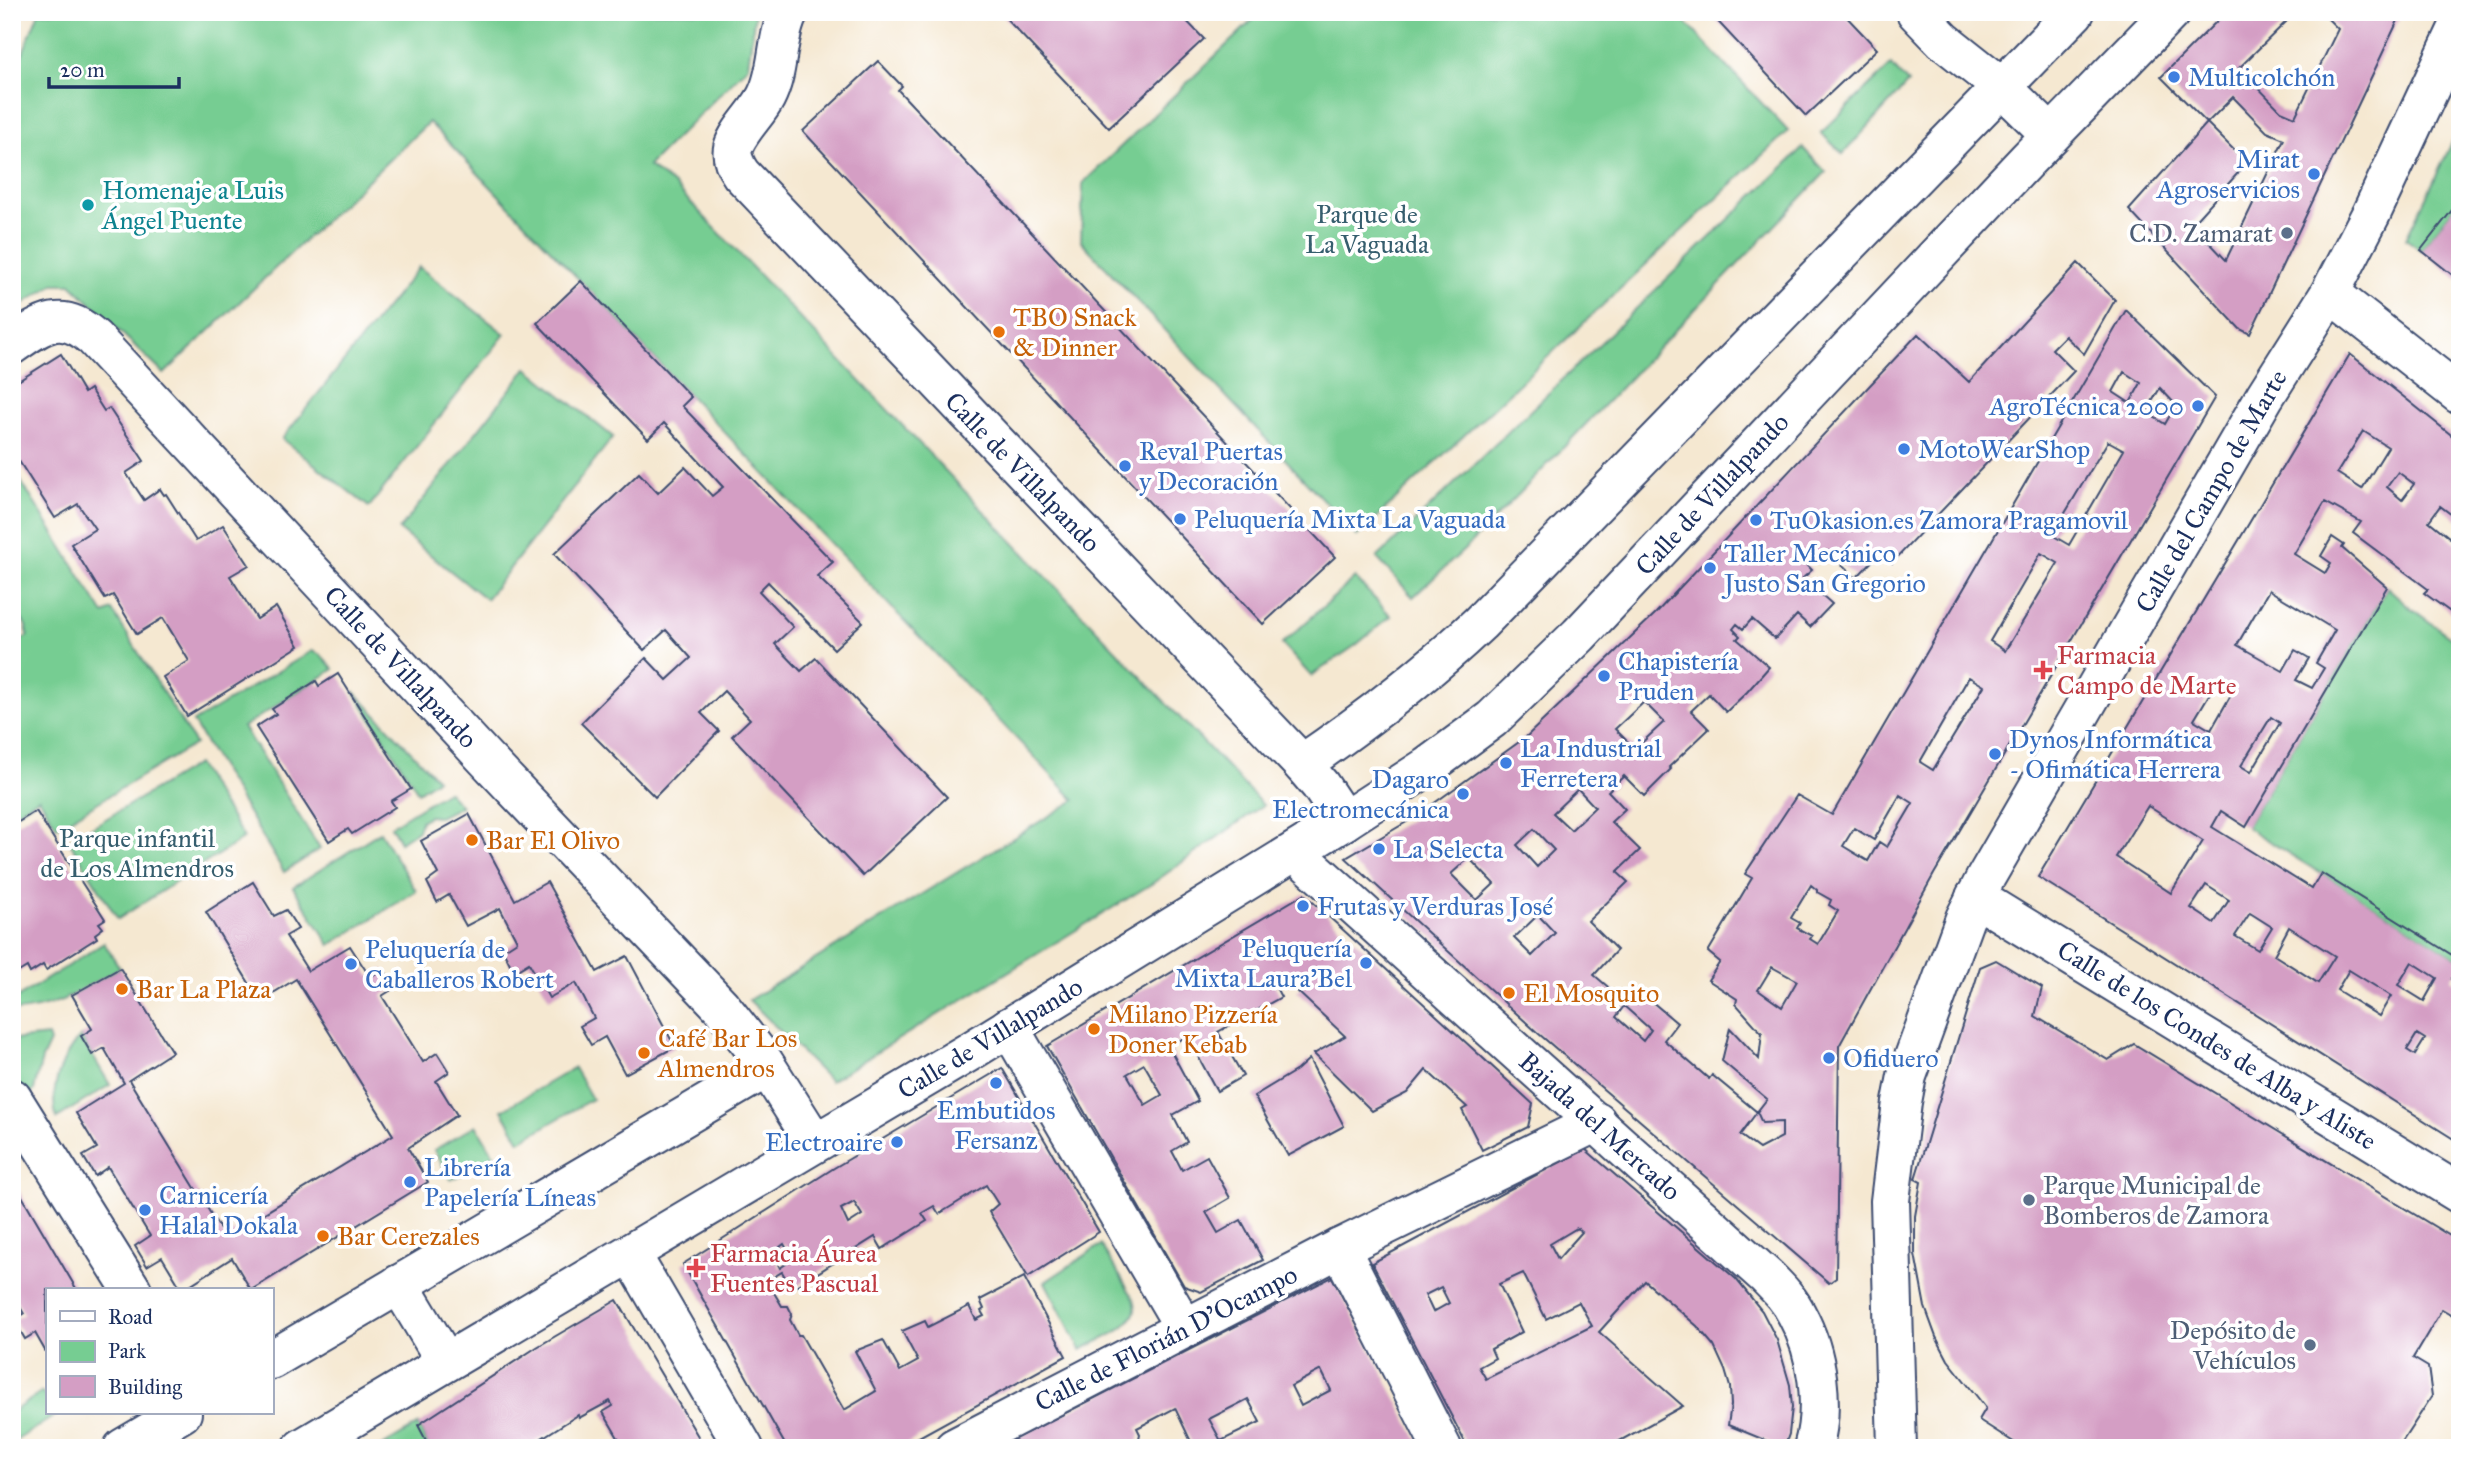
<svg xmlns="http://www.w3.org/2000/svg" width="2472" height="1460" font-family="'IM FELL Great Primer',serif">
	<rect width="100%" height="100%" fill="#fff"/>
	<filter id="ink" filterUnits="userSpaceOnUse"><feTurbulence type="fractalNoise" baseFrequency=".0143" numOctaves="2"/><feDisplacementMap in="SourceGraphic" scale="14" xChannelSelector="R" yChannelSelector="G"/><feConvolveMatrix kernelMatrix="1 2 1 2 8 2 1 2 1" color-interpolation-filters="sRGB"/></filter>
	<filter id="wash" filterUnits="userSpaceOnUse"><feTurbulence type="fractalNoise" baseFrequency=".00686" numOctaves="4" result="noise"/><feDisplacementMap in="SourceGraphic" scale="28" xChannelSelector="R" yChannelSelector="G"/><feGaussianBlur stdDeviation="1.57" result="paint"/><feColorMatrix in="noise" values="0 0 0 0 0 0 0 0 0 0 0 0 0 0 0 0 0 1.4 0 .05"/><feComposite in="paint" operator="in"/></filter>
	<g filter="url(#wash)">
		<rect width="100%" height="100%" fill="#f5e8d1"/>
		<g fill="#76cd92" stroke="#487e78" stroke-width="2">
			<path d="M39,12H755L748,66L648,166L674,185L1263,805L1153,883L830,1081L749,1000L1075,800L429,122L164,374L71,284H54L12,311V80Z"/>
			<path d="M1261,12H1676L1788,131L1357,536L1081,241L1083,183Z"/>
			<path d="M1891,65L1908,83L1843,154L1821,133Z"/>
			<path d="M2460,126V200L2421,250L2406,239Z"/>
			<path d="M1803,148L1826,172L1522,491L1464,550L1413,597L1377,558Z"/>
			<path d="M419,267L505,334L369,507L282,439Z"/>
			<path d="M527,368L613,437L486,599L399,530Z"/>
			<path d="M12,467L104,614L112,610L195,744L57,827L39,798L12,815V644L28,636L26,626L12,604Z"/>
			<path d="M1355,578L1391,616L1356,645L1311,676L1282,644Z"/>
			<path d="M2387,587L2412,609L2460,644V960L2246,827Z"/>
			<path d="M312,651L321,655L334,669L243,727L320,849L284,872L193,722Z"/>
			<path d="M354,691L437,779L418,792Z"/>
			<path d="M197,764L244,838L118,919L69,841Z"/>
			<path d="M447,791L461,806L439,817L429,816L421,821L418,830L400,842L391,826Z"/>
			<path d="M380,832L416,891L330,945L293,887Z"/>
			<path d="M104,943L120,968C85,988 54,1011 12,1011V1001Z"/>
			<path d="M48,1036L50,1042L42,1059L34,1090L31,1094L21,1092L12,1078V1040Z"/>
			<path d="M81,1036L110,1085L57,1118C48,1093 62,1054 81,1036Z"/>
			<path d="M574,1068L592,1099L520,1141L502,1110Z"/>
			<path d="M476,1125L494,1155L451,1180L434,1150Z"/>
			<path d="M1101,1245L1134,1299C1144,1325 1099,1340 1081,1350L1045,1282Z"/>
			<path d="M42,1392L47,1400V1413H55L56,1415L12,1443V1412Z"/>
			<path d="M418,1425L430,1448H379Z"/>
		</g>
		<g id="blocks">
			<g fill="#d49ec4" fill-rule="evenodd">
				<path d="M1000,12H1178L1204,39L1109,128Z"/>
				<path d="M1709,12H1842L1877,49L1806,116Z"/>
				<path d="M2226,12H2296L2239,68L2281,111L2295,117L2338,29L2321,12H2402L2250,334L2240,329L2129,210L2207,123L2247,163L2192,224L2226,260L2284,139L2267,132L2233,97L2207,123L2161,77Z"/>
				<path d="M878,61L902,86L898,90L1335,557L1263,624L803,131Z"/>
				<path d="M2460,200V281L2421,250Z"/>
				<path d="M2078,263L2115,300L2084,354L2065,336L2052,349L2074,371L1892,563L1880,553L1856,578L1828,551L1820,560L1815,555L1806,564L1812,570L1803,578L1832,604L1810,627L1797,615L1775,639L1752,619L1743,629L1737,624L1733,629L1740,636L1737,639L1769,667L1747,692L1726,712L1709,694L1691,711L1709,729L1669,767L1671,769L1644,796L1624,776L1608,791L1625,809L1611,822L1640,850L1617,872L1628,882L1588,921L1617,950L1594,975L1627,1003L1637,989L1677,1023L1664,1040L1709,1079L1712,1075L1757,1112L1740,1135L1759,1149L1782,1137V1122L1762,1123L1757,1112L1767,1099L1722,1061L1730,1028L1759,1059L1762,1033L1736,1004L1737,999L1708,980L1720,962L1708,952L1752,878L1745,874L1797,795L1832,815L2126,310L2215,397L1934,874L1839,1046L1836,1278L1829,1283L1539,1034L1346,858L1415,817L1526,737L1656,613L1918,334L1969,382ZM2124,372L2141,383L2130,403L2113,392ZM2160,388L2176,405L2165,424L2146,412ZM2108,441L2124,450L2069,545L2052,535ZM2041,553L2058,563L2005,651L1990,641ZM1969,677L1984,686L1933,770L1920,762ZM1644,702L1664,722L1635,749L1615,729ZM1578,789L1595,807L1571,830L1553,813ZM1900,795L1913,803L1887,847L1879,842L1868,861L1843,846L1854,828L1874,840ZM1534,829L1554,850L1537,867L1517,845ZM1469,858L1494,884L1477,900L1451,874ZM1811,885L1817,890V892L1831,900L1829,905L1838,911L1818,944L1810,939L1812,936L1797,928L1800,923L1791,918ZM1538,915L1555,933L1532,956L1514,938ZM1772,967L1797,981L1782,1007L1758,990ZM1624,1006L1651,1030L1643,1041L1616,1017Z"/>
				<path d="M581,281L691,397L682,406L833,562L817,576L863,622L834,649L768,582L759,591L793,627L775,644L801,671L816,658L947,797L863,876L732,736L750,719L724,691L701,713L719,731L655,797L581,723L646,658L667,680L691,658L666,630L644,650L554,554L639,473L658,493L685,467L712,496L723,487L664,423L648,439L537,323Z"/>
				<path d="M61,354L84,393L90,389L104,411L109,408L144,461L126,473L144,500L160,489L164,495L166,494L196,541L223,525L249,565L230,576L257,619L276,607L299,646L187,716L163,677L189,661L163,618L137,634L113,595L105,599L71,544L95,529L78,504L55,518L12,450V385Z"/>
				<path d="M2350,354L2460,442V521L2440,506L2429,521L2460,546V619L2424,593L2428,589L2353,533L2361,522L2325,502L2294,554L2325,573L2331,563L2321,556L2332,537L2344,545L2342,548L2387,587L2246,827L2221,811L2212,827L2312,889L2321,873L2460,960V965L2451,979L2460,985V1143L2038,877ZM2363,431L2388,447L2362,489L2337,473ZM2398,472L2414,484L2402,500L2387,487ZM2269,590L2335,630L2316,663L2324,668L2312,688L2296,680L2309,658L2295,650L2283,671L2237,645ZM2216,683L2232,693L2211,730L2194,720ZM2271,717L2280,723L2251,772L2241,766ZM2148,806L2203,841L2171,893L2116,857ZM2206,885L2229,900L2214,923L2191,908ZM2250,913L2272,927L2258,950L2235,936ZM2289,927L2335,956L2318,983L2274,955ZM2412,962L2437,978L2424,1001L2398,985ZM2349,970L2391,996L2379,1016L2337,990ZM2417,1034L2425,1039L2415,1055L2407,1050Z"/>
				<path d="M338,674L411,789L391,801L395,807L352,834L348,829L329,841L256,727L276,714L272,709L316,681L319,686Z"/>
				<path d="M36,811L105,919L99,923L103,928L95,934L97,938L46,970L43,965L30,973L27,967L17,973L12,965V826Z"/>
				<path d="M469,814L515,900L547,882L597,972L627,956L675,1047L625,1074L605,1037L591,1045L580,1026L594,1018L576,983L549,998L529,963L514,972L503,950L517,941L500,908L466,926L449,895L437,902L427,882L438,874L421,841Z"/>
				<path d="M253,882L274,916L286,910L298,929L286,936L308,971L350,946L370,977L383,969L396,987L382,996L423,1062L437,1053L449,1072L436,1081L457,1115L408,1148L428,1182L251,1290L232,1258L182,1290L162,1257L147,1266L135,1246L150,1236L108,1167L95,1176L83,1156L97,1148L76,1113L124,1083L104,1048L92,1055L81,1036L92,1029L72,995L120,968L172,1052L129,1080L225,1237L393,1135L296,979L260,1001L206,912Z"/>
				<path d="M1304,894L1533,1104L1528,1127L1482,1150L1462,1110L1467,1107L1426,1070L1407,1093L1372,1111L1314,1054L1345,1036L1297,991L1305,983L1299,979L1284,975L1273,982L1281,997L1218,1032L1243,1076L1217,1091L1187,1036L1169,1047L1198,1101L1173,1115L1187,1142L1172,1151L1182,1170L1207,1156L1230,1198L1206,1212L1218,1233L1241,1220L1263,1260L1201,1292L1184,1286L1047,1046ZM1144,1064L1162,1095L1145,1105L1127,1074Z"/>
				<path d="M1996,960L2042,988L2035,1016L2108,1060L2134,1044L2460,1242V1315L2454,1316L2442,1309L2413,1358L2428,1367L2432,1396L2398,1448H2023L1979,1420L1986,1408L1948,1360L1936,1337L1925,1307L1915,1254V1216L1921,1182L1915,1179L1980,967Z"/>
				<path d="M1309,1059L1344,1126L1288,1156L1254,1096L1297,1070Z"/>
				<path d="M1002,1068L1099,1232L1028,1277L989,1212L998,1204L986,1185L939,1214L934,1206L922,1213L927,1221L882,1249L875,1237L792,1289L782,1272L767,1281L782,1306H788L792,1314L790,1320L798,1335H801L844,1410L876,1391L855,1351L883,1340L900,1371L918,1361L902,1331L925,1321L928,1327L969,1306L976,1320L984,1316L981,1311L984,1309L980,1300L1024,1277L1066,1356L899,1448H787L683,1264L834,1168ZM854,1202L862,1215L848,1224L841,1209ZM784,1244L793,1259L780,1268L772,1253Z"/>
				<path d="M1585,1149L1736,1279L1762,1311L1777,1340L1790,1385L1792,1407L1789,1434L1784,1448L1728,1425L1731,1405L1730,1387L1725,1370L1714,1346L1697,1326L1645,1281L1599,1332L1683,1406L1607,1448H1468L1372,1263ZM1577,1228L1582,1232L1558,1259L1550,1244ZM1523,1273L1546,1319L1579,1302L1592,1326L1486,1379L1479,1367L1495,1358L1491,1349L1522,1332L1499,1284ZM1441,1287L1449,1303L1433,1312L1425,1295Z"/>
				<path d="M12,1179L77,1290H47V1354L35,1333L25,1339L14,1320L24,1314L12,1293Z"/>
				<path d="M1332,1277L1422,1448H1194L1175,1408L1137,1428L1140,1434L1138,1443L1140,1448H1111L1108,1443L1098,1448H997ZM1321,1370L1331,1390L1301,1406L1291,1386ZM1248,1399L1260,1422L1221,1441L1209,1419Z"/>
				<path d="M617,1300L705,1448H624L603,1412L613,1406L610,1401L579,1418L578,1415L526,1448H430L418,1425L537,1347Z"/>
			</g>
		</g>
	</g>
	<g filter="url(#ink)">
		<use href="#blocks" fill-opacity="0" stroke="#3c4b6f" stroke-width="2"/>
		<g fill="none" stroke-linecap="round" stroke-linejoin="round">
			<g stroke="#3c4b6f" stroke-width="42">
				<g id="minor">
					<path d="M789,12C775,39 780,70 766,97C758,113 738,131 733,148C731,157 736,167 741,174L1302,764L1320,785L1344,821"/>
					<path d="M1916,12L1944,41L2002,87L2051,135"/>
					<path d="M2330,293L2460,395"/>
					<path d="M12,345C43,323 62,309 94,338L485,758L721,1006L758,1053L815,1143"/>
					<path d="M1302,764C1365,721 1424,676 1480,623L2075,12"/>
					<path d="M1295,852L1767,1277C1779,1289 1790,1300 1797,1315C1818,1353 1825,1406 1813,1448"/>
					<path d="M1975,897L2460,1194"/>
					<path d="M1009,1027L1184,1327"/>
					<path d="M12,1098L132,1290"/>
					<path d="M1340,1248L1442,1448"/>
					<path d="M631,1254L744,1448"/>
					<path d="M399,1284L446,1362"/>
					<path d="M271,1360L767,1068"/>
					<path d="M123,1448L182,1413"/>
					<path d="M302,1448L969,1052L1344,821L1427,767L1492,719L1579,635L2027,160L2171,12"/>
					<path d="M954,1448L1340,1248L1597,1122"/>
					<path d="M1897,1448L1890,1201L1902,1102L1907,1076L1965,918L1986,877L2265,396L2330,293L2371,214L2460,24"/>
				</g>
			</g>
			<use href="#minor" stroke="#fff" stroke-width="38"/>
		</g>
	</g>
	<g fill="#3f7fe0" stroke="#fff" stroke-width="2.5">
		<circle cx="2174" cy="77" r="7"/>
		<circle cx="2314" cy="174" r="7"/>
		<circle cx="2198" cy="406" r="7"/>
		<circle cx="1904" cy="449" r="7"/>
		<circle cx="1125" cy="466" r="7"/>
		<circle cx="1180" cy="519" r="7"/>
		<circle cx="1756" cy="520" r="7"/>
		<circle cx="1710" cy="568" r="7"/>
		<circle cx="1604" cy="676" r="7"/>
		<circle cx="1995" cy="754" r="7"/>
		<circle cx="1506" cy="763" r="7"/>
		<circle cx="1463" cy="794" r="7"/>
		<circle cx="1379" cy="849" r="7"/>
		<circle cx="1303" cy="906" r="7"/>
		<circle cx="1366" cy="963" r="7"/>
		<circle cx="351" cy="964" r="7"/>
		<circle cx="1829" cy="1058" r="7"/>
		<circle cx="996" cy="1083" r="7"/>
		<circle cx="897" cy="1142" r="7"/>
		<circle cx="410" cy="1182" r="7"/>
		<circle cx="145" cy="1210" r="7"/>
	</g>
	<circle fill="#0f9aa8" stroke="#fff" stroke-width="2.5" cx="88" cy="205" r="7"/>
	<g fill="#5c6f8a" stroke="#fff" stroke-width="2.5">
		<circle cx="2287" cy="233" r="7"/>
		<circle cx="2029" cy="1200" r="7"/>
		<circle cx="2310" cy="1345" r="7"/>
	</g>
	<g fill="#e8710a" stroke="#fff" stroke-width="2.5">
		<circle cx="999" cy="332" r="7"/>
		<circle cx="472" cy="840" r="7"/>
		<circle cx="122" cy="989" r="7"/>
		<circle cx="1509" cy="993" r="7"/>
		<circle cx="1094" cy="1029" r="7"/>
		<circle cx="644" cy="1053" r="7"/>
		<circle cx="323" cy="1236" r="7"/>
	</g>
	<g fill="#e0444e" stroke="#fff" stroke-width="2.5">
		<path d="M2039.5 659.5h7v7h7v7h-7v7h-7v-7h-7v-7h7z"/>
		<path d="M692.5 1257.5h7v7h7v7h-7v7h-7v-7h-7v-7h7z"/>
	</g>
	<g text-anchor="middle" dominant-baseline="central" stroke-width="7" stroke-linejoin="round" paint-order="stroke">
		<g font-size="26" fill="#366cbe" stroke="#fff" text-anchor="start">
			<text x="2188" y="77">Multicolchón</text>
			<text x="2300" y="159" text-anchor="end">Mirat<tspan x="2300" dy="30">Agroservicios</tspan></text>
			<text x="2184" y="406" text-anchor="end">AgroTécnica 2000</text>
			<text x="1918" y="449">MotoWearShop</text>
			<text x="1139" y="451">Reval Puertas<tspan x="1139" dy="30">y Decoración</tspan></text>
			<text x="1194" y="519">Peluquería Mixta La Vaguada</text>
			<text x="1770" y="520">TuOkasion.es Zamora Pragamovil</text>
			<text x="1724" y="553">Taller Mecánico<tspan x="1724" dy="30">Justo San Gregorio</tspan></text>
			<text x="1618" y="661">Chapistería<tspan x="1618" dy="30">Pruden</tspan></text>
			<text x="2009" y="739">Dynos Informática<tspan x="2009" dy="30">- Ofimática Herrera</tspan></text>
			<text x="1520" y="748">La Industrial<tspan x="1520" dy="30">Ferretera</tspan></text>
			<text x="1449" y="779" text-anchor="end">Dagaro<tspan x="1449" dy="30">Electromecánica</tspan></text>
			<text x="1393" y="849">La Selecta</text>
			<text x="1317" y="906">Frutas y Verduras José</text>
			<text x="1352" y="948" text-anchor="end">Peluquería<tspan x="1352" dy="30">Mixta Laura'Bel</tspan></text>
			<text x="365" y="949">Peluquería de<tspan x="365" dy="30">Caballeros Robert</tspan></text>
			<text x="1843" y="1058">Ofiduero</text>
			<text x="996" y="1110" text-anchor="middle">Embutidos<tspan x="996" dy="30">Fersanz</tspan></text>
			<text x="883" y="1142" text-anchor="end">Electroaire</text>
			<text x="424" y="1167">Librería<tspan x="424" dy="30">Papelería Líneas</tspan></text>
			<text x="159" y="1195">Carnicería<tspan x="159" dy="30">Halal Dokala</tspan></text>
		</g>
		<g font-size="26" fill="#0d838f" stroke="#fff" text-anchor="start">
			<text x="102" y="190">Homenaje a Luis<tspan x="102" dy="30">Ángel Puente</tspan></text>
		</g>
		<g font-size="26" fill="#365e6e" stroke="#fff">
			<text x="1367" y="214">Parque de<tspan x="1367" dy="30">La Vaguada</tspan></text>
			<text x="137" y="838">Parque infantil<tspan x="137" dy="30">de Los Almendros</tspan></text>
		</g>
		<g font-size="26" fill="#4e5e75" stroke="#fff" text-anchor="end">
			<text x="2273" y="233">C.D. Zamarat</text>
			<text x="2043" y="1185" text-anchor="start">Parque Municipal de<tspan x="2043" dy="30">Bomberos de Zamora</tspan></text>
			<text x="2296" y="1330">Depósito de<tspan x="2296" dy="30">Vehículos</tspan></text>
		</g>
		<g font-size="26" fill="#c56008" stroke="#fff" text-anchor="start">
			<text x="1013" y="317">TBO Snack<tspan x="1013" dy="30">&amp; Dinner</tspan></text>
			<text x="486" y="840">Bar El Olivo</text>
			<text x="136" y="989">Bar La Plaza</text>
			<text x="1523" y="993">El Mosquito</text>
			<text x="1108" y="1014">Milano Pizzería<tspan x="1108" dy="30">Doner Kebab</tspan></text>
			<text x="658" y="1038">Café Bar Los<tspan x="658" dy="30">Almendros</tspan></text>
			<text x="337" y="1236">Bar Cerezales</text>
		</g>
		<g font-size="26" fill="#1b2f5e" stroke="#fff">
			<text transform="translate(1023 472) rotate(46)">Calle de Villalpando</text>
			<text transform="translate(2211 491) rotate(-60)">Calle del Campo de Marte</text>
			<text transform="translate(1712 494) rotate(-47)">Calle de Villalpando</text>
			<text transform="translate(401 667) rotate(47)">Calle de Villalpando</text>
			<text transform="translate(990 1038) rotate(-31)">Calle de Villalpando</text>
			<text transform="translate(2217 1045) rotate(32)">Calle de los Condes de Alba y Aliste</text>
			<text transform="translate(1600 1126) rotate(42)">Bajada del Mercado</text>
			<text transform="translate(1166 1338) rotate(-27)">Calle de Florián D'Ocampo</text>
		</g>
		<g font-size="26" fill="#be3a42" stroke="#fff" text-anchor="start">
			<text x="2057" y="655">Farmacia<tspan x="2057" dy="30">Campo de Marte</tspan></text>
			<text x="710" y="1253">Farmacia Áurea<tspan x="710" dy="30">Fuentes Pascual</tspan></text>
		</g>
	</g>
	<rect width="2472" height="1460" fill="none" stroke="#fff" stroke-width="42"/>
	<rect x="46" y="1288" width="228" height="126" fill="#ffffff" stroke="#a4acbf" stroke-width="2"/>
	<rect x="60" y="1311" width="35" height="10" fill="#ffffff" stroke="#a4acbf" stroke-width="2"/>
	<text x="108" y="1324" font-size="21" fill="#1b2f5e">Road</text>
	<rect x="60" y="1341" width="35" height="21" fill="#76cd92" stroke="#a4acbf" stroke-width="2"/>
	<text x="108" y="1358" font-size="21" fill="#1b2f5e">Park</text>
	<rect x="60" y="1376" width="35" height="21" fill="#d49ec4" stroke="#a4acbf" stroke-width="2"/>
	<text x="108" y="1394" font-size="21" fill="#1b2f5e">Building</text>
	<path d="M49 77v10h130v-10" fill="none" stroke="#1b2f5e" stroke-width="3.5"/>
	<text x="60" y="77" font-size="21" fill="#1b2f5e" stroke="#ffffff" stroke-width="5" paint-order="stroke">20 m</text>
</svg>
